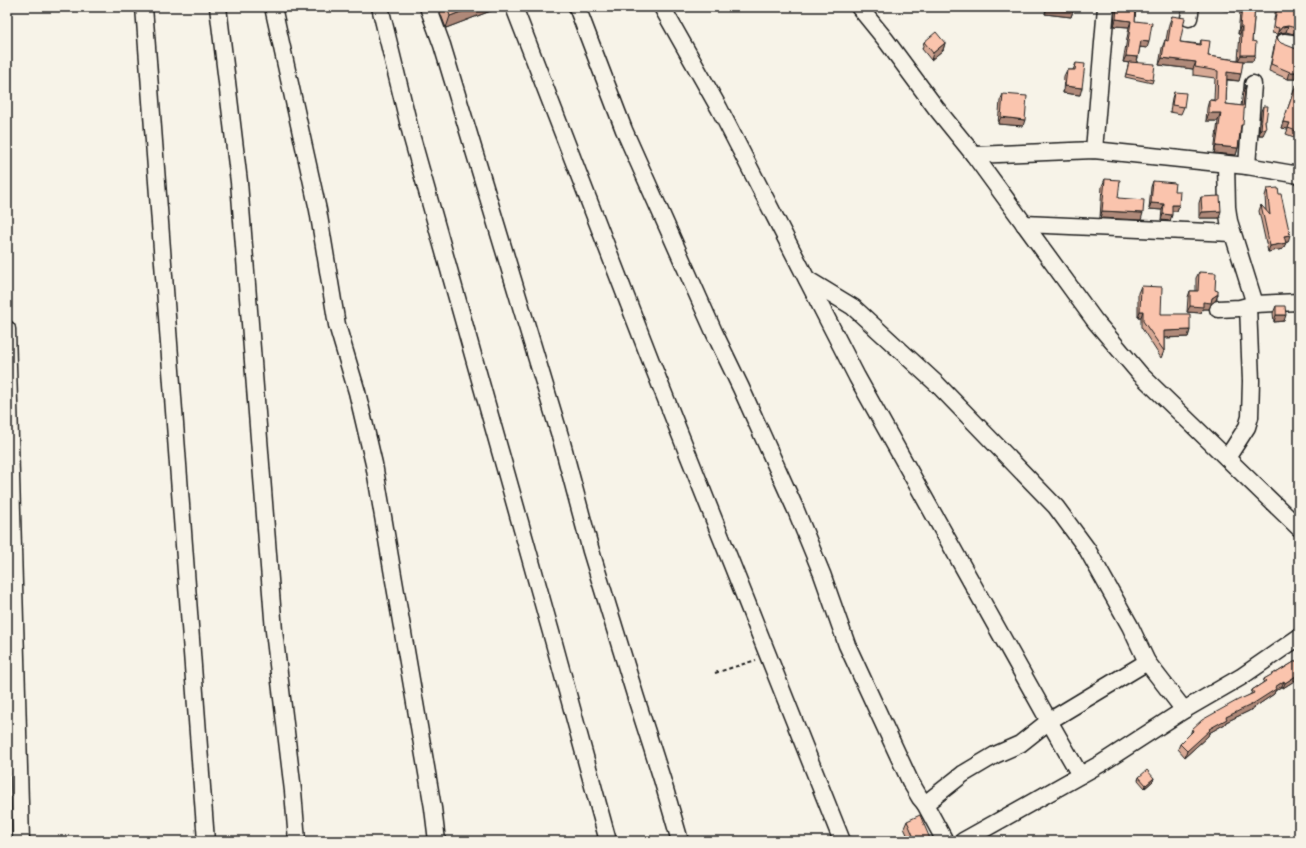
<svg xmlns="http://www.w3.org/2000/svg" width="1306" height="848" font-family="Itim,sans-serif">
	<rect width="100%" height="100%" fill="#f7f3e8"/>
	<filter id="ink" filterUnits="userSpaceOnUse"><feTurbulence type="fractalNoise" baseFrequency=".025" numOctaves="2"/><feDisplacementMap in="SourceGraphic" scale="8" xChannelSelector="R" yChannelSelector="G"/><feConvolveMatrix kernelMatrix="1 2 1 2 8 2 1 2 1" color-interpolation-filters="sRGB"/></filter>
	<g filter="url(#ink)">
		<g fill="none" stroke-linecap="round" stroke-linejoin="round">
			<g stroke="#1c1c1c" stroke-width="19">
				<g id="minor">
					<path d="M144,7L206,841"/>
					<path d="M218,7L239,182L274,631L293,791L297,841"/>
					<path d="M273,7L318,210L337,325L357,392L374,464L433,808L437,841"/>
					<path d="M380,7L412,138L554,643L608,841"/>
					<path d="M428,7L442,45L561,439L591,551L636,698L662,779L680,841"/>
					<path d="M514,7L652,364L842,841"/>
					<path d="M577,7L624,130L714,332L741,388L795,508L822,574L847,645L910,781L920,798L925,804"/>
					<path d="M662,7L719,108L857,377L1049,721L1080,775"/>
					<path d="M859,7L885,39L936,108L974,155L1095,321L1140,374L1299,528"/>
					<path d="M1189,18L1191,7"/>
					<path d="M1284,42L1299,44"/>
					<path d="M1094,150L1106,7"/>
					<path d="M974,155L1094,150L1247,166L1299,175"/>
					<path d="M1226,164L1227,207L1229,221L1255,304"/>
					<path d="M1247,166L1253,84"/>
					<path d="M1024,224L1232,233"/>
					<path d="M807,279L853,307L938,385L1056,507L1087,549L1130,626L1147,662L1049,721L1020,744L995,755L963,774L925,804L945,841"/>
					<path d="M1218,309L1240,308L1255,304L1299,302"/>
					<path d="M7,329L21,841"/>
					<path d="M1227,458L1247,427L1250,417L1251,381L1248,306"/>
					<path d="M1147,662L1184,710"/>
					<path d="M963,841L1102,763L1184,710L1241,677L1299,637"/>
				</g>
			</g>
			<path stroke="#1c1c1c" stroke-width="2" stroke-dasharray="4 3" stroke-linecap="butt" d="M715,673L756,660"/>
			<use href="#minor" stroke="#f7f3e8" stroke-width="16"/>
		</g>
		<g fill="#d7a995" stroke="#1c1c1c">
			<path d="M438,7H501L446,28Z"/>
			<path d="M1046,7H1074L1073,11L1071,17L1045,14Z"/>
			<path d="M1116,7H1136L1135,21L1147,48L1140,47L1137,62L1153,80L1152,83L1125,77L1129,63L1123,62L1129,27L1114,26L1115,10Z"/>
			<path d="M1211,7H1255L1252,41L1255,55L1253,61H1243L1239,81L1227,80L1226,104L1241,106L1243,92L1246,85L1238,148L1236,155L1214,153L1218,121H1206L1207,108L1209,100H1214L1215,78L1193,75V69L1159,65L1162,48L1165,40H1166L1169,24L1172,16L1180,42L1200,44L1201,40L1208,56L1238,60L1240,34H1238L1240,12L1211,8Z"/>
			<path d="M1276,7H1299V33L1294,32V34L1286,32L1280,33L1277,36L1278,40L1299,79H1288L1269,71L1275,42L1276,37V38L1277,34L1272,33Z"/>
			<path d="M924,42L945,43L943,50L931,60L922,49Z"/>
			<path d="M1076,63L1080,95L1063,93L1064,76L1067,70H1073Z"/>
			<path d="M1296,85H1299V139L1286,134L1288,129L1281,128Z"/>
			<path d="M1174,92L1184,107L1181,114L1170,112L1172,98Z"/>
			<path d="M1003,94L1023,126L998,124L1000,101Z"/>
			<path d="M1263,106L1265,125L1263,135H1259L1261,111Z"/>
			<path d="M1105,179L1118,198L1141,220L1100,218L1102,186Z"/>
			<path d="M1153,181L1174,191L1179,205L1177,211H1172L1170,221L1161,220L1162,210L1149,209L1151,187Z"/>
			<path d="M1267,189L1279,194L1288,242H1286L1283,249L1268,252L1259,211L1261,205L1266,211L1265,196Z"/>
			<path d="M1201,197L1219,218H1199V203Z"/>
			<path d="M1199,272L1218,294L1216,300L1211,304L1209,309H1202L1201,313L1187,312L1188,297L1190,291H1196V278Z"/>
			<path d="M1141,286L1161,314L1190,330L1188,337L1164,338V351L1161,358L1141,327V317H1138V293Z"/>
			<path d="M1276,306L1284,321L1274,322L1273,313Z"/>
			<path d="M1299,659V678L1283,688L1282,686L1275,691L1274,694L1249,711L1226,722L1225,724L1209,733L1208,736L1185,757L1178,749L1180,744L1190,735L1192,729L1251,694L1252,690L1263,683L1264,679L1276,673Z"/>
			<path d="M1139,777L1154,778L1153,781L1145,788L1138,780Z"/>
			<path d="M907,821L931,841H910L904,828Z"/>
		</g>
		<g fill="#af8979" stroke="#1c1c1c">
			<path d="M474,7H501L446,28L450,16Z"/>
			<path d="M1211,7H1242L1240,12L1211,8Z"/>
			<path d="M1047,8L1073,11L1071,17L1045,14Z"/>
			<path d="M1116,19L1131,21L1129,27L1114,26Z"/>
			<path d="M1288,26L1286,32L1280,33L1276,38L1278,32L1282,27Z"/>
			<path d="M1240,27H1242L1240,34H1238Z"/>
			<path d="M1141,41L1149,42L1147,48L1139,47Z"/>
			<path d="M945,43L943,50L931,60L933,53Z"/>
			<path d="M1241,55H1255L1253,61H1238Z"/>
			<path d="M1126,56L1138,57L1136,64L1123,62Z"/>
			<path d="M1162,58L1196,62L1193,69L1159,65Z"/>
			<path d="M1227,72L1241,74L1239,81L1225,79Z"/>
			<path d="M1290,72H1299V79H1288Z"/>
			<path d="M1065,86L1082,88L1080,95L1063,93Z"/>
			<path d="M1209,113H1221L1218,121H1206Z"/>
			<path d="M1001,117L1025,120L1023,126L998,124Z"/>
			<path d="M1283,122L1290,123L1288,129L1281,128Z"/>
			<path d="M1261,129H1266L1263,135H1259Z"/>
			<path d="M1216,146L1238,148L1236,155L1214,153Z"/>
			<path d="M1151,203L1164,204L1162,210L1149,209Z"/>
			<path d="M1172,205H1179L1177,211H1170Z"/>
			<path d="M1102,211L1143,213L1141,220L1100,218Z"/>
			<path d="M1221,211L1219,218H1199L1202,212Z"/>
			<path d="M1163,214L1172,215L1170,221L1161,220Z"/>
			<path d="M1290,235L1288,242L1282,243L1284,236Z"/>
			<path d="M1286,243L1283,249L1268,252L1270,246Z"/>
			<path d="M1218,294L1216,300L1211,304L1209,309H1202L1201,313L1187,312L1190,306L1203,302L1212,298Z"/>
			<path d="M1140,311H1143L1141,317H1138Z"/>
			<path d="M1276,315H1286L1284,321L1274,322Z"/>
			<path d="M1190,330L1188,337L1162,338L1164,331Z"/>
			<path d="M1299,674V678L1283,688L1285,683Z"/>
			<path d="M1284,681L1282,686L1275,691L1274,694L1249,711L1226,722L1225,724L1209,733L1208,736L1185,757L1187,751L1209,729L1226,717Z"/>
			<path d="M1154,778L1153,781L1145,788L1146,785Z"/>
		</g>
		<g fill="#fac4ad" stroke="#1c1c1c">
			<path d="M447,7H474L450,16Z"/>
			<path d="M1047,7H1074L1073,11L1047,8Z"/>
			<path d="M1117,7H1136L1135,21L1152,23L1149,42L1141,41L1138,57L1126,56L1131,21L1116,19Z"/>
			<path d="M1242,7H1255L1252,41L1256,42L1255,55H1241L1242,27H1240Z"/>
			<path d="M1277,7H1299V27L1296,26V28L1288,26L1282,27L1278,32L1279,28L1274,27Z"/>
			<path d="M1172,16L1185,18L1180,42L1201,45V40L1210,41L1208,56L1243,61L1241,74L1227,72L1226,104L1243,106L1246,85L1243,125H1241L1238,148L1216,146L1221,113H1209V100L1217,101L1218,71L1195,67L1196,62L1162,58L1165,40L1168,41Z"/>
			<path d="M936,32L945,43L933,53L924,42Z"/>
			<path d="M1277,35L1278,40L1281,43L1299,50V72H1290L1271,64Z"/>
			<path d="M1129,62L1155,64L1153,80L1126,74Z"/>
			<path d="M1076,63L1085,64L1082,88L1065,86L1067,70H1075Z"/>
			<path d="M1296,85H1299V132L1288,128L1290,123L1283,122Z"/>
			<path d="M1174,92L1186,93L1184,107L1172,105Z"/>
			<path d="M1003,94L1027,96L1025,120L1001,117Z"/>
			<path d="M1263,106H1268L1266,121H1265L1266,129H1261Z"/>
			<path d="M1105,179L1120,180L1118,198L1144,200L1143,213L1102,211Z"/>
			<path d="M1153,181L1175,183L1174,191H1180L1179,205H1172V215L1163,214L1164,204L1151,203Z"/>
			<path d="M1278,188L1279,194H1281L1290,235L1284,236L1286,243L1270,246L1261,205L1270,215L1267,189Z"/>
			<path d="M1220,196L1221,211L1202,212L1201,197Z"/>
			<path d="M1199,272L1216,273L1215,290L1218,291V294L1212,298L1211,303L1203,302V307L1190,306V291H1198Z"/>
			<path d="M1141,286L1162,287L1161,314H1190V330L1164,331V351L1143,321V311H1140Z"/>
			<path d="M1276,306H1285L1286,315H1276Z"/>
			<path d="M1299,659V674L1285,683L1284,681L1275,687L1276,689L1251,705L1226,717L1227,719L1209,729L1210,730L1187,751L1180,744L1193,731L1192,729L1202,720L1238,700L1254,693L1252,690L1266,681L1264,679L1276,672V673Z"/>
			<path d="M1147,770L1154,778L1146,785L1139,777Z"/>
			<path d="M920,815L931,841H912L915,840L907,821Z"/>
		</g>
	</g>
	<rect width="1306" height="848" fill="none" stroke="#f7f3e8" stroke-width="24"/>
	<rect x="12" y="12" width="1282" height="824" fill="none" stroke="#1c1c1c" stroke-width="1.5" filter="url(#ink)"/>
</svg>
